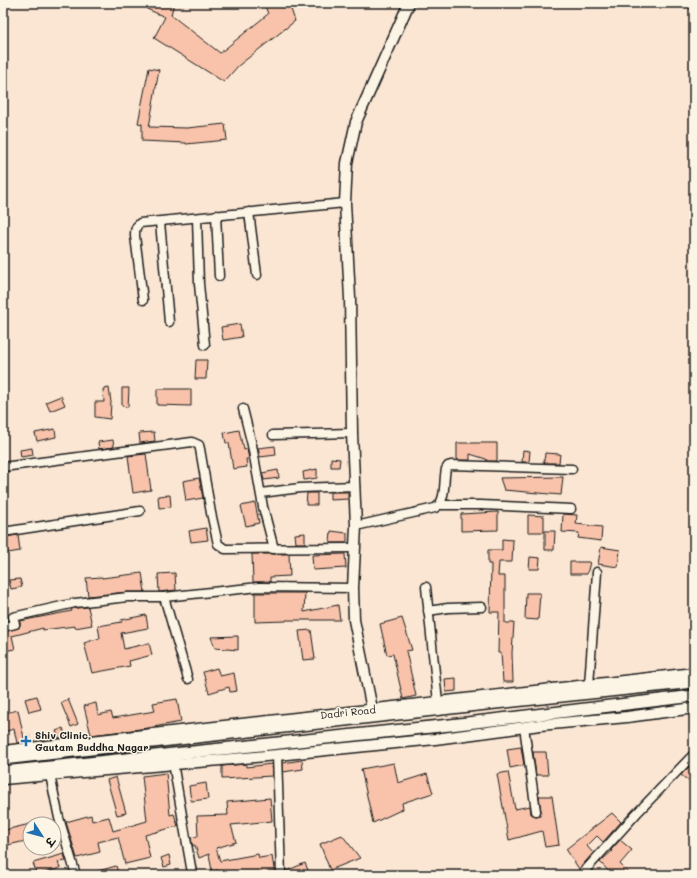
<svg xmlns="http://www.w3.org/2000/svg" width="697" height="878" font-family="Mali,'Playpen Sans Deva',sans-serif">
	<rect width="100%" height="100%" fill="#fbe6d3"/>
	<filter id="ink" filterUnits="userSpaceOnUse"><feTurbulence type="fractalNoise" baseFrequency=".025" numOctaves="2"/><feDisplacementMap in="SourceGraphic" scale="8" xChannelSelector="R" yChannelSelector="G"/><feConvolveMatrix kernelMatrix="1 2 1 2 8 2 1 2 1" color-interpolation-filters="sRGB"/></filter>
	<g filter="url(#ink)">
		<g fill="#f8c3aa" stroke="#1c1c1c">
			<path d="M149,3H174L171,15L220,53L268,14L264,3H289L295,21L238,66L224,82L154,38L165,17L147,9Z"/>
			<path d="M149,68L159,70L149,127L187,128L225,124L227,140L186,144V143L142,141V124L138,123Z"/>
			<path d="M240,324L242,337L223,340L221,327Z"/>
			<path d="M196,360H207L206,379H195Z"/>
			<path d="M109,388L111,402L110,419L95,417V402H104L103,389Z"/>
			<path d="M122,388H129L128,407L122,406Z"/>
			<path d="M157,389H191V406L157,405Z"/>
			<path d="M61,396L65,405L50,411L46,402Z"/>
			<path d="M55,429L56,437L37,441L35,433Z"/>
			<path d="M239,430L242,444H243L244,450L247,449L249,459H246L247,467L233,469L229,443H226L224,433Z"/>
			<path d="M154,432L155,441L140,443L139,433Z"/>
			<path d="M113,440L114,447L99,449L98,442Z"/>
			<path d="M457,443H497V461H487L486,459L470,454V460H457Z"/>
			<path d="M275,446L276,455L260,457L258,448Z"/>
			<path d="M32,448L33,455L21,457L20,450Z"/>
			<path d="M523,450L530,451L529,462H522Z"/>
			<path d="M545,453L560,454L559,463H544Z"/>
			<path d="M146,454L151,490L133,493L128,456Z"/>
			<path d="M331,458L340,459L339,467H331Z"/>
			<path d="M317,469V478L304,480L303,472Z"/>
			<path d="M278,470L279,478L264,480L262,473Z"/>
			<path d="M563,477L561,495L504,490L500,478Z"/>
			<path d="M199,478L203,498L186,501L183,481Z"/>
			<path d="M330,492H348V499L330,500Z"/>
			<path d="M307,493H317V505H306Z"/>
			<path d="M170,495L171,507L159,508L158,496Z"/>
			<path d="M255,503L259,523L246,526L241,506Z"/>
			<path d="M498,512V530L461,531V514Z"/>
			<path d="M563,514L577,515L576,524L602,527L601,541L578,538L579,533L562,532Z"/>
			<path d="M528,515L544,516V532H528Z"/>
			<path d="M206,528L208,540L191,542L189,531Z"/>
			<path d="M331,531L347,533V543H330Z"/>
			<path d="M545,531H555L554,550H545Z"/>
			<path d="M305,533V543H296L295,534Z"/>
			<path d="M18,535L20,551L8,553L5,537Z"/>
			<path d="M502,539L513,540L512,562H499L498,576H505V623H514L512,653L513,682H503L501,653H498L499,612H490L491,564H488V550H502Z"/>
			<path d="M601,547L620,550L618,567L598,564Z"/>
			<path d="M252,554H289L290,576L270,577V582H253Z"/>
			<path d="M345,554L346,568L313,570L312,555Z"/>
			<path d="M530,557L540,558L539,569H529Z"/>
			<path d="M570,562H590L587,574H570Z"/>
			<path d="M142,573L145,592H127L88,596L86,578L102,577V578Z"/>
			<path d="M175,573L176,590L159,592L158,574Z"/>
			<path d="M20,579L22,587L11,589L9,580Z"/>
			<path d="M255,593H305L304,612L338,605L340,620H286V621L255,622Z"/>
			<path d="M526,593H540L538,620L525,619Z"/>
			<path d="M88,607L92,625L75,628V626L43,630V628L12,636L15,649L3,651V632L19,628L20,625V621L72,611L71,609L76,608Z"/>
			<path d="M146,615L148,628L121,633L124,649L149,643L152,655L129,661L130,666L92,673L84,643L100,638L98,626L122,622L121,620Z"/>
			<path d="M402,618L412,650L406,651L416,696L403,699L393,654L387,655L380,624Z"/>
			<path d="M311,630L315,659L303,660L299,631Z"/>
			<path d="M238,636V650L215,648L211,637Z"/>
			<path d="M217,668L220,676L234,673L237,691L230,692L229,687L209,693L203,672Z"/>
			<path d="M456,678V691L446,692L445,679Z"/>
			<path d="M37,696L41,709L29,712L25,699Z"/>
			<path d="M68,699L78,724L71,727L61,703Z"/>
			<path d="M177,699L181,722L148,728L91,735L84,706L96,703L98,715L111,712L113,718L155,711L153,703Z"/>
			<path d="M18,710L24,738L29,736L30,741L17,743L14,729L3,732V718L6,717L5,713Z"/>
			<path d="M63,728L66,737L59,738L56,731Z"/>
			<path d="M521,747L524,765L510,768L507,749Z"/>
			<path d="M533,752H546L548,775H536Z"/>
			<path d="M302,760L303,769L283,772V763Z"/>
			<path d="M694,762V785L681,775Z"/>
			<path d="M394,763L398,783L427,774L433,793L402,803L403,809L373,823L361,769Z"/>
			<path d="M246,764V767L272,764V776L222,779V766Z"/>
			<path d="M508,772L515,809L530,806L531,814L537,816L540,815L541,811L539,796H552L559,845L545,847L542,831L509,840L497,774Z"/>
			<path d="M166,773L170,815L174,814L178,826L145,835L150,858L125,864L118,837L98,842L100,852L77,858L66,822L91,815L92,821L109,817L113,831L147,821L142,776Z"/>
			<path d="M116,777L126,813L117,815L107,780Z"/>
			<path d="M206,783L208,799L191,801L189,786Z"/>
			<path d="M270,798L272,821L231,825L236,842L216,848L220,861L258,854L259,858L272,856L275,875H268V872L250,875H219L218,870L212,871L209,854L199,858L195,845L193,846L192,843L191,838L198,836L197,816L228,815L227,802Z"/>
			<path d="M612,813L621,822L603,842L597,836L587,846L593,853L579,869L566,849Z"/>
			<path d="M30,824V840L8,845L5,830Z"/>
			<path d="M342,835L360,858L330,870L320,844Z"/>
			<path d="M620,840L632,850L620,864L631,875H612L600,862L612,851L611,850Z"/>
			<path d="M64,854L66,861L58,862L60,868L37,875L33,863Z"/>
			<path d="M169,855L171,865L164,867L161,858Z"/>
			<path d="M305,863L310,875H286V871Z"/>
			<path d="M116,866L119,875H92L91,873Z"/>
		</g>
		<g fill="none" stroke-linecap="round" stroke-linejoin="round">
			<g stroke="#1c1c1c" stroke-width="11">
				<g id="minor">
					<path d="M249,212L257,275"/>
					<path d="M216,215L219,276"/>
					<path d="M197,218L199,284L205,345"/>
					<path d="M160,222L169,322"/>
					<path d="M143,300L135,236C135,230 135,227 140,223L345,203"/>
					<path d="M243,409L252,445L263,507L274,549"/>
					<path d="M273,435L352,433"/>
					<path d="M3,467L192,442L199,445L200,449L211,513L218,544L225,549L355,548"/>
					<path d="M261,493L300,488L355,486"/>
					<path d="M440,505H481L571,509"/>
					<path d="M356,526L435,508C447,501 443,481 446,469L448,466L451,465L572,469"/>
					<path d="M3,532L140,511"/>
					<path d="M426,587L438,702"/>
					<path d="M164,597L188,679"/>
					<path d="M428,611L448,608L482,607"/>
					<path d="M3,627L15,624L13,617L75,603L128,597H164L259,587L353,588"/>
					<path d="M589,685L597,572"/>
					<path d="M524,727L536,811"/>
					<path d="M277,755L281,875"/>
					<path d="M173,763L192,873"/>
					<path d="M50,775L59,818L76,875"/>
					<path d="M581,875L637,813L694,754"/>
				</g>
			</g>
			<g stroke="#1c1c1c" stroke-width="13">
				<g id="tertiary">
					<path d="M694,3V4"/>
					<path d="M372,709L354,620L353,588L356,526L352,433L350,298L345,203L347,163L356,122L409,3"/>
					<path d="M3,751L694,673"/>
					<path d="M3,779L277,755L435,739L540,725L627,717L694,708"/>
				</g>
			</g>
			<g stroke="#1c1c1c" stroke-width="14">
				<g id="secondary">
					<path d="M3,759L486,704L694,682"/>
					<path d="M3,772L450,725L694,696"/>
				</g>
			</g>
			<use href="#minor" stroke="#fcf5e5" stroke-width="8"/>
			<use href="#tertiary" stroke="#fcf5e5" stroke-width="10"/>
			<use href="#secondary" stroke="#fcf5e5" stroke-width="11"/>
		</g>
	</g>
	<path fill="#1f6fb2" stroke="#fcf5e5" stroke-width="1.5" d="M24 735h4v4h4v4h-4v4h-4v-4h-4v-4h4z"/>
	<g text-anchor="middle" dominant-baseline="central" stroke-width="3" stroke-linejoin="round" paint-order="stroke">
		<g font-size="10" fill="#1c1c1c" stroke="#fcf5e5">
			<text transform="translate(348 712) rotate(-6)">Dadri Road</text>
		</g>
		<g font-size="10" font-weight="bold" fill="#1c1c1c" stroke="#fcf5e5" text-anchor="start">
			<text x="35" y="735">Shiv Clinic,<tspan x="35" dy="12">Gautam Buddha Nagar</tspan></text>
		</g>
	</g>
	<rect width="697" height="878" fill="none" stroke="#fcf5e5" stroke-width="16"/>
	<rect x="8" y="8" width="681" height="862" fill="none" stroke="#1c1c1c" stroke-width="1.5" filter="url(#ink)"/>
	<g transform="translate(42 836) rotate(126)"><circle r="19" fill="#fcf5e5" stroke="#a29e95"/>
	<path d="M0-3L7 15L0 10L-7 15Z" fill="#1f6fb2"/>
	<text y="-6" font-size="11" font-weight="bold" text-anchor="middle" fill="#1c1c1c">उ</text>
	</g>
</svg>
